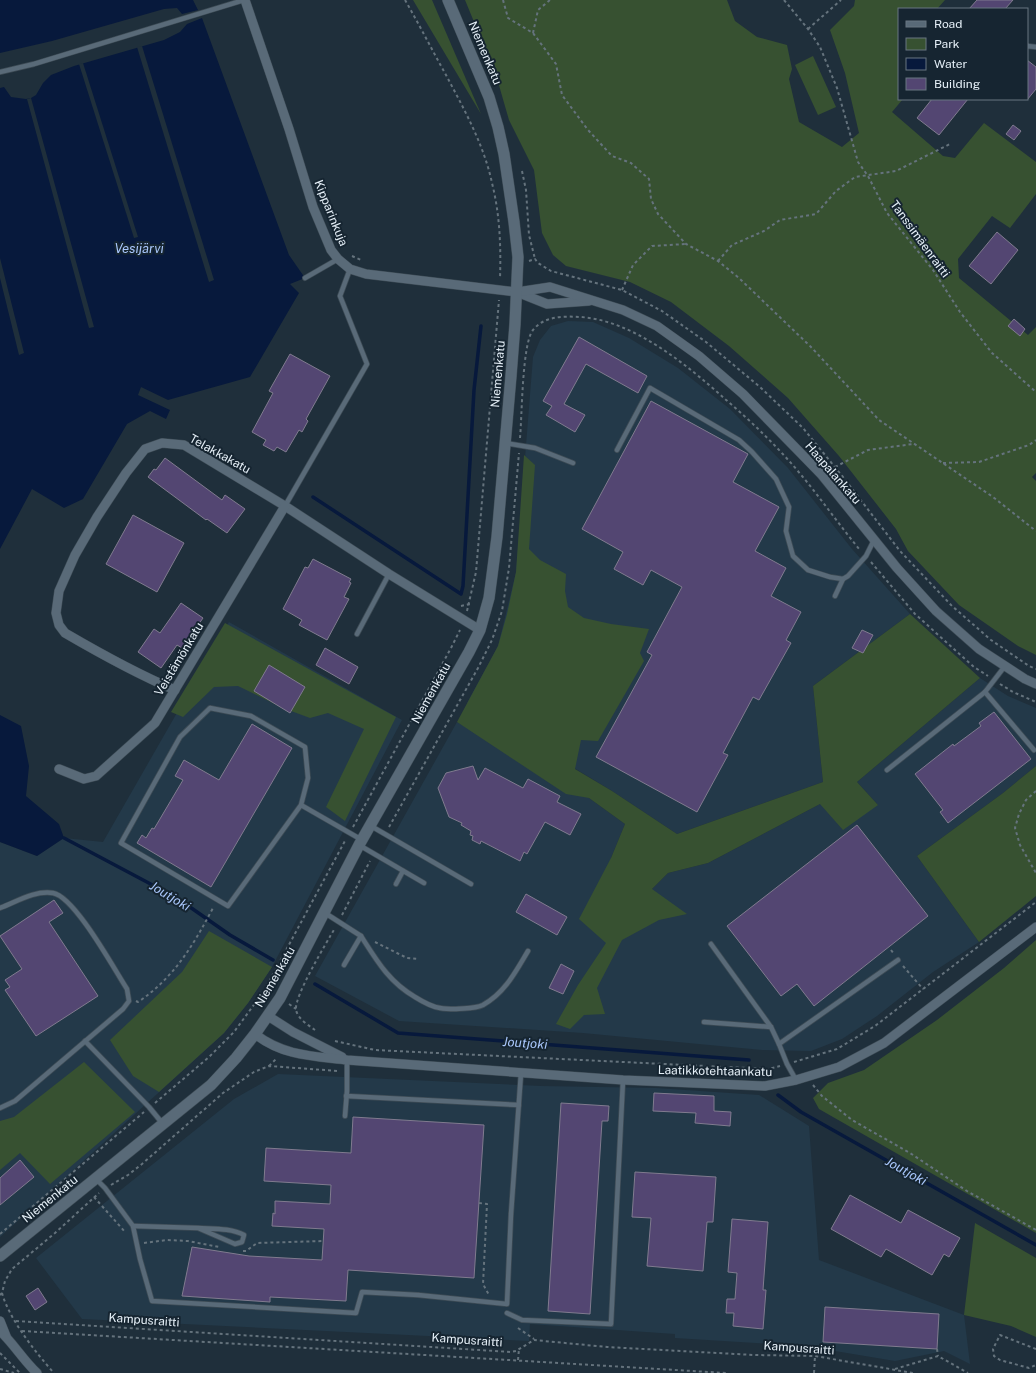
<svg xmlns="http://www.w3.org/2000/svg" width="1036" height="1373" font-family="'Public Sans',sans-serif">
	<rect width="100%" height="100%" fill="#1f2f3b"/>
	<g fill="#233949">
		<path d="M568,321L593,322L629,338L678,368L730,409L788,468L852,549L910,614L813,686L823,782L677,834L612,791L467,703L498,646L516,572L533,357L540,340L551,326Z"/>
		<path d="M229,622L402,720L272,967L248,1003L224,1033L0,1237V842L37,856L64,838L103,842Z"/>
		<path d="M980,678L1008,696L1036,708V766L1003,793L917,856L979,942L933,972L877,1016L842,1039L811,1051L762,1050L583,1033L399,1021L315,976L457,722L589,798L625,824L611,858L622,940L652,889L668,873L708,863L820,804L878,805L857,782Z"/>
		<path d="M278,1074L541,1086L656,1088L759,1095L809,1126L819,1260L964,1315L970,1364L944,1351L895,1361L805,1346L675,1338V1334L530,1324L529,1341L82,1319L36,1258L234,1099Z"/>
	</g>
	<g fill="#375131">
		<path d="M413,0H432L481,114Z"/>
		<path d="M465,0H727L735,21L757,37L787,45L792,69L789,79L799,122L842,147L859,133L845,73L830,30L854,6L855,0H945L937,9H899V99H903L892,112L943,156L955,158L984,123L1036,162V194L1010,228L992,216L958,259L959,278L1028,335L1036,327V473L1032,477L1036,481V655L1018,646L959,605L908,551L896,529L839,456L788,398L729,346L671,302L630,282L566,266L553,255L542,233L534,170L509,120L496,75Z"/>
		<path d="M813,56L836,107L818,115L795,65Z"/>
		<path d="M524,455L535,465L529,549L540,560L566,574L565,591L568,607L584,618L611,624L649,629L640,653L644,661L598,741L581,740L575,769L612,791L677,834L823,782L813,686L910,614L980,678L857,782L878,805L843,830L820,804L708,863L668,873L652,889L687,914L659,920L622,940L597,988L605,1014L584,1015L570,1029L556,1024L578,985L606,943L579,919L611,858L625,824L589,798L566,794L457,722L498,646L507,614L516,572Z"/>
		<path d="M225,623L396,717L345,821L326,807L364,729L328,713L310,718L283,708L238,686L214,687L183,717L171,712Z"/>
		<path d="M1036,766V896L979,942L917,856L1003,793Z"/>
		<path d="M209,931L272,967L248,1003L224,1033L159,1092L133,1076L110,1040L182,972Z"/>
		<path d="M1036,940V1233L819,1109L813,1098L828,1083L864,1070L937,1020L1004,968Z"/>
		<path d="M84,1062L135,1112L50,1184L20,1153L0,1170V1121L14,1117Z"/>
		<path d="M975,1223L1036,1258V1337L1011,1326L964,1315Z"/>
	</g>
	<g fill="#07193c">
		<path d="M0,0H193L198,10L182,14L177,8L164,9L52,41L0,53Z"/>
		<path d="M202,18L289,255L305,278L290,284L299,293L250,377L168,400L141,387L138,395L170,410L166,419L150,411L127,424L83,499L64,508L32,489L0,549V88L4,87L11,97L26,99L31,98L36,95L43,83L51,75L74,66L164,40L180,32L187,24Z"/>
		<path d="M0,715L21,726L29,766L26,796L59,824L64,838L37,856L0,842Z"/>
	</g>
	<g fill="#1f2f3b">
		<path d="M142,46L214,280L209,282L137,47Z"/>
		<path d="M83,63L138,237L134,238L79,64Z"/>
		<path d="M31,98L94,327L89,328L27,99Z"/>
		<path d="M0,258L24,353L19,355L0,278Z"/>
	</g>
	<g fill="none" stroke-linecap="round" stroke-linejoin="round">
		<g stroke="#07193c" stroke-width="3.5">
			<path d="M313,497L461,594L463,586L474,390L481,326"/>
			<path d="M64,838L177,898L230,935L273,960"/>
			<path d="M315,984L398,1033L749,1060"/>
			<path d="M778,1095L801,1112L1036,1245"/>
		</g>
	</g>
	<g fill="#534672" stroke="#807b8f">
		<path d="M977,0H1013L1005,9H969Z"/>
		<path d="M1027,60L1036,67V89L1027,100Z"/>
		<path d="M932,99H968L939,135L917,118Z"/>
		<path d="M1013,125L1021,131L1014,140L1006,134Z"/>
		<path d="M997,232L1018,250L991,284L969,266Z"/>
		<path d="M1014,319L1025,329L1020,336L1008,326Z"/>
		<path d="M579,337L647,376L638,393L586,364L564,404L585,415L575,432L546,415L552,406L543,401Z"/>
		<path d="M290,354L330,376L306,419L308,421L302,432L299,430L286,452L277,447L274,451L263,445L266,440L252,432L273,393L269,391Z"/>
		<path d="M651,401L748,454L733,482L779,507L755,551L786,568L771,596L801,612L786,640L791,643L759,700L753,697L723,753L728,755L697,812L596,757L652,655L647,652L682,587L651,570L643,585L614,569L623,552L582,529Z"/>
		<path d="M165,458L222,500L225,495L245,509L227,533L207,519L206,520L148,477L154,469L156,470Z"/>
		<path d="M133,515L184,543L157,592L106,564Z"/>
		<path d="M313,559L351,579L349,582L351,583L344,597L349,599L327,640L299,625L302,620L283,609L305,567L308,568Z"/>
		<path d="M181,603L203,618L182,648L177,645L161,668L138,652L154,629L160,633Z"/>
		<path d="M862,630L873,635L863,653L852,648Z"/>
		<path d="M325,648L358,667L349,684L316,665Z"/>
		<path d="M269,665L305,687L290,713L254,691Z"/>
		<path d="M994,712L1031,759L948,823L940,812L943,810L915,774L953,744L954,746L981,726L979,723Z"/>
		<path d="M252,724L292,748L211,887L137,843L142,835L146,838L152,828L154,829L183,780L175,776L184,760L219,780Z"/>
		<path d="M473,766L478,780L485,768L523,788L528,779L560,796L557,802L581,814L570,835L545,822L527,854L524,852L520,861L481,841L480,844L472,840L473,836L470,835L471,831L461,825L462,823L449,817L438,788L446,773Z"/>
		<path d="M857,825L928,916L814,1006L797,984L781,996L727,926Z"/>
		<path d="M526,894L567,917L557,935L516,912Z"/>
		<path d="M54,900L63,913L49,922L98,996L36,1036L5,990L10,987L5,980L22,969L0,936Z"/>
		<path d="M561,964L574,971L563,994L549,988Z"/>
		<path d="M654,1093L714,1096V1111L731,1112L730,1126L695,1123L696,1113L653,1111Z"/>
		<path d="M561,1103L609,1106L608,1121H602L590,1314L548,1311Z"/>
		<path d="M353,1117L484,1125L474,1278L348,1270L346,1301L270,1297V1302L182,1296L192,1247L249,1256L322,1260L324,1229L272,1226L273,1213L275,1214V1201L330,1204L331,1185L264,1181L266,1148L351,1153Z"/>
		<path d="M20,1160L34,1177L0,1205V1178Z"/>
		<path d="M635,1172L716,1177L713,1222H707L703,1271L647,1266L651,1218L632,1217Z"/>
		<path d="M850,1195L901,1223L908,1210L960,1238L949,1257L944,1254L932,1275L886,1249L881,1257L831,1229Z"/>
		<path d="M732,1219L768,1222L763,1290H766L763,1329L733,1326L734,1313H726L727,1299H735L737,1273L728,1272Z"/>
		<path d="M38,1288L47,1302L35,1310L26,1296Z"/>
		<path d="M825,1307L939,1314L937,1349L823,1342Z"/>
	</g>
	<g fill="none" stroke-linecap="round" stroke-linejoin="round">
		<g stroke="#3d4b55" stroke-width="6">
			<g id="service">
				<path d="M1027,46L1036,47"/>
				<path d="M0,72L34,64L244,0"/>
				<path d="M305,278L338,259"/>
				<path d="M505,443L535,448L573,463"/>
				<path d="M617,450L650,388L739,440L752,452L776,479L789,507L786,531L793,556L808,570L830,577L843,579L848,576L866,556L874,540"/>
				<path d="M285,506L367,364L340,296L350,269"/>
				<path d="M835,596L843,579"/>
				<path d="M357,634L389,574"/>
				<path d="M985,692L1034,750"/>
				<path d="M887,770L985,692L1005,666"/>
				<path d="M301,805L228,906L121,843L180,737L210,708L251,716L305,747L308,778L301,805L362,840"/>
				<path d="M371,826L471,884"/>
				<path d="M359,845L424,883"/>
				<path d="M396,884L403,871"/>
				<path d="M0,908C16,902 35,890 53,893C75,897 114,969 127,989L129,1001L123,1009L15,1101L0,1108"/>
				<path d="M325,913L361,936L344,965"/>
				<path d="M361,936C377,961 389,982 415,997C423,1002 432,1007 440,1008C445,1009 451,1009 456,1009C464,1008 475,1009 483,1005C505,993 516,971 528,951"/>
				<path d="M711,944L771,1027L779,1044"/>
				<path d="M704,1022L771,1027"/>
				<path d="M85,1041L149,1107L163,1124"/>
				<path d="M796,1080L787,1064L779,1044L898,960"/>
				<path d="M346,1096L519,1105"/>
				<path d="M345,1116L347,1091V1060"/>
				<path d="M96,1179L105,1188L133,1226L140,1259L152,1301L356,1313L362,1292L418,1295L507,1304L511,1214L521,1073"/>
				<path d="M133,1226L198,1228L235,1244L242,1242L244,1235C231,1228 213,1229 198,1228"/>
				<path d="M507,1313L522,1320L611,1324L623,1080"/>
			</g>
		</g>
		<g stroke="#3d4b55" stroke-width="10">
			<g id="minor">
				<path d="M245,0L289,129L313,207L331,250L338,259L350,269L366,274L517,292L547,304L589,301"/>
				<path d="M517,292L550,287L623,310L657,326L699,356L743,394L821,474L897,568L936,611L979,649L1025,679L1036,684"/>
				<path d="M175,690C137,674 101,654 65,633L59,625L56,613L59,591L75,555L97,517L126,473L145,449L162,443L184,445L285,506L389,574L480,630"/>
				<path d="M59,769L84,779L96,776L155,723L285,506"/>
				<path d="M268,1016L293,1032L342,1057"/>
				<path d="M255,1034C283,1056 313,1056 347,1060L623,1080L765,1086L796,1080L839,1067L884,1043L1036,927"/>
				<path d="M0,1321L6,1336"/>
				<path d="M0,1331C14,1344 23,1360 37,1373"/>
			</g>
		</g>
		<g stroke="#3d4b55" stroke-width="12">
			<path id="tertiary" d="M0,1256L211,1085L236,1058L255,1034L280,998L359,845L469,652L480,630L489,598L497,537L511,376L515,324L518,257L514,222L504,154L498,127L489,97L448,0"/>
		</g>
		<g stroke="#65737d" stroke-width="2" stroke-dasharray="3 3" stroke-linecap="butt">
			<path d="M405,0C419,24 432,50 446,75C464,109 484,145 492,183C500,215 501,247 500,279"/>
			<path d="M503,0L508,18L533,33L556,64L562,95L588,130L612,156L631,163L649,179L651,199L658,214L686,244L718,261L739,278L811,347L879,420L993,497L1036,531"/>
			<path d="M784,0L808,29L820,47L837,88L858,162L868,176L887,213L933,270L960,312L992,353L1036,392"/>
			<path d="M808,29L841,0"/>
			<path d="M533,33L538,10L550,0"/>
			<path d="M522,171L526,190L529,235L535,259"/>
			<path d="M352,256L361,260"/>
			<path d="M529,261L535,259L538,263L551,271L622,290L662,311L706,342L760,387L803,428L843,477L900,551L952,606L991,640L1029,666L1036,669"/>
			<path d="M718,261L732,245L764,231L780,220L816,214L836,191L855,177L896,171L950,144"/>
			<path d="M622,290L633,265L652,246L686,244"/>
			<path d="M520,438C522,418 522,343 533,330C544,316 563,316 580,317C633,320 687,365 725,399C753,423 779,448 802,476C822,500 840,526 860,550"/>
			<path d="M943,463L979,462L1029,445L1036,440"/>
			<path d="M835,467L868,450L913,444"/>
			<path d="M871,562L915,614L974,667L988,676"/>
			<path d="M461,606L470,604"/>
			<path d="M467,611L476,572L499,300"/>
			<path d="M1000,684L1013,692L1036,702"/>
			<path d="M1036,791L1026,800L1019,814L1015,828L1020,845L1036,873"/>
			<path d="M353,827L451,648L460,630"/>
			<path d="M389,827L478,668L492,640L502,611L509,568L519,453"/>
			<path d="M342,915L370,861"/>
			<path d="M375,942L407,958L418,959"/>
			<path d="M891,950L894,954"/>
			<path d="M903,966L923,989"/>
			<path d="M136,1001L138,1002C175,977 194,944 214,906"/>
			<path d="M289,1004L296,1009"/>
			<path d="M315,1030C308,1025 298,1019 296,1010C294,996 327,942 335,928"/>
			<path d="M335,1041L375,1050L768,1069L780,1066"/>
			<path d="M794,1062L837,1049L875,1026L1036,902"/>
			<path d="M269,1066L277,1058"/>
			<path d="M813,1085L822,1096L852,1120L910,1153L967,1191L1036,1230"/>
			<path d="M155,1103L209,1057L234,1032L264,991L346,839"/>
			<path d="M111,1185L128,1175L142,1164L223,1093L254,1072L269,1066L338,1071"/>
			<path d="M94,1197L125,1232"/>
			<path d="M479,1203L487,1204L483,1284L489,1295"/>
			<path d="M0,1234L144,1112"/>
			<path d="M144,1243L167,1240L188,1241L219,1247"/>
			<path d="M243,1251H246L257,1243L323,1241"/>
			<path d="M2,1293C9,1319 36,1353 54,1373"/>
			<path d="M0,1295L2,1293L5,1281L12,1269L55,1233L99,1193"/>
			<path d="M16,1321L511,1352L516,1351L534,1340L607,1347L754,1355L815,1356L913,1373"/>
			<path d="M518,1328L534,1339"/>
			<path d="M22,1331L726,1373"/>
			<path d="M937,1349L938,1356"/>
			<path d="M1036,1349L1000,1335L993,1349L994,1356L1000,1360L1029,1368L1036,1365"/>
			<path d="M0,1353L20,1373"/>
			<path d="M518,1360L519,1349"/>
			<path d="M0,1369L14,1373"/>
			<path d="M895,1369L938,1356L968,1373"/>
			<path d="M814,1373L815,1356"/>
		</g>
		<use href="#service" stroke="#596a78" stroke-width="4.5"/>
		<use href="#minor" stroke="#596a78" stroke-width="9"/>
		<use href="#tertiary" stroke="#596a78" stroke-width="11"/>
	</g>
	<g text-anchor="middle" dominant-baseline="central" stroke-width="4" stroke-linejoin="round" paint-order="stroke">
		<g font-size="12" fill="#e6f0f8" stroke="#162531">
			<text transform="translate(485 53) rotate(67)">Niemenkatu</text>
			<text transform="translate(331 213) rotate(68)">Kipparinkuja</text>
			<text transform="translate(920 239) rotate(54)">Tanssimäenraitti</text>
			<text transform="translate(498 374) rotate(-85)">Niemenkatu</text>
			<text transform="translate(220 454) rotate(29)">Telakkakatu</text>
			<text transform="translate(833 473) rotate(49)">Haapalankatu</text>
			<text transform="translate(179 659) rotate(-59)">Veistämönkatu</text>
			<text transform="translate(431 693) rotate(-61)">Niemenkatu</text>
			<text transform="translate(275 977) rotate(-60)">Niemenkatu</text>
			<text transform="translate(715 1071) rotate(1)">Laatikkotehtaankatu</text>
			<text transform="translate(50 1199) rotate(-39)">Niemenkatu</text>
			<text transform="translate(144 1320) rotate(4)">Kampusraitti</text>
			<text transform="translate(467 1340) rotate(4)">Kampusraitti</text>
			<text transform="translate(799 1348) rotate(4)">Kampusraitti</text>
		</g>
		<g font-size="13" font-style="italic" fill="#a9c7fc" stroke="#162531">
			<text x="139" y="248">Vesijärvi</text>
			<text transform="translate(170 896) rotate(31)">Joutjoki</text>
			<text transform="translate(525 1043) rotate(4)">Joutjoki</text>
			<text transform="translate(906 1171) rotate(29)">Joutjoki</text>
		</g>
	</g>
	<rect x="898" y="8" width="130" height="92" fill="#162531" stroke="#697681"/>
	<rect x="906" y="21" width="20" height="6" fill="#596a78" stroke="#697681"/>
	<text x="934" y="28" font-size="12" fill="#e6f0f8">Road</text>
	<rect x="906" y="38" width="20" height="12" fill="#375131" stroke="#697681"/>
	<text x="934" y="48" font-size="12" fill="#e6f0f8">Park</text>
	<rect x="906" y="58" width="20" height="12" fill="#07193c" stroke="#697681"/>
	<text x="934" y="68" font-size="12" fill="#e6f0f8">Water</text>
	<rect x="906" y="78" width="20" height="12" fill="#534672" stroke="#697681"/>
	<text x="934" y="88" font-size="12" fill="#e6f0f8">Building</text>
</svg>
